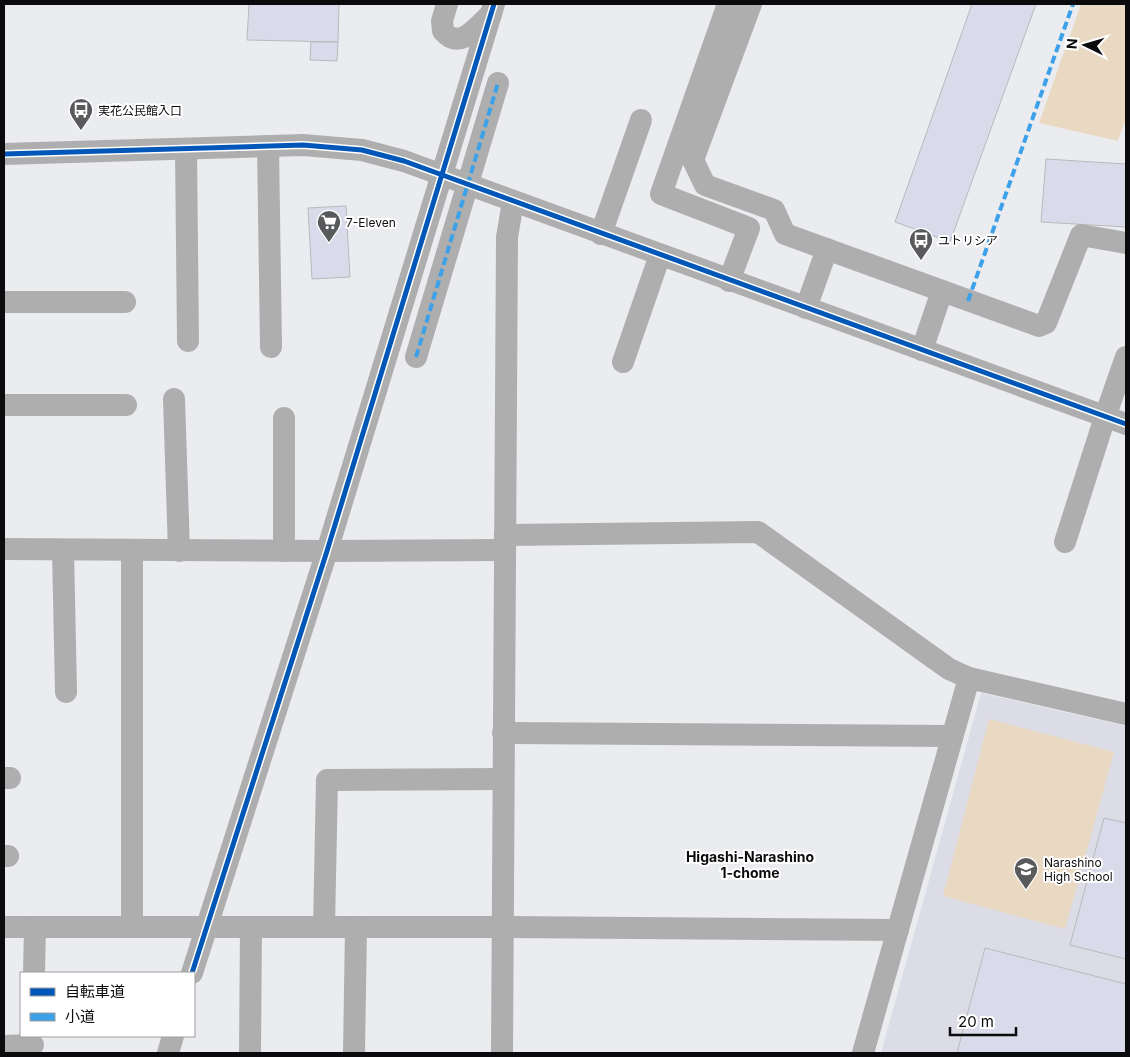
<svg xmlns="http://www.w3.org/2000/svg" width="1130" height="1057" font-family="Inter,'Noto Sans JP',sans-serif">
	<rect width="100%" height="100%" fill="#ebecf0"/>
	<path fill="#dbdce5" d="M981,693L1126,726V1053H881Z"/>
	<g fill="#ead9c2">
		<path d="M1081,4H1126V118L1118,141L1039,123Z"/>
		<path d="M989,719L1114,752L1065,929L943,896Z"/>
	</g>
	<g fill="#dadbea" stroke="#b9b9bc">
		<path d="M249,4H339L338,42L247,40Z"/>
		<path d="M972,4H1036L950,242L895,222Z"/>
		<path d="M311,42H338L337,61L310,60Z"/>
		<path d="M1046,159L1126,164V227L1041,222Z"/>
		<path d="M346,206L350,277L312,279L308,208Z"/>
		<path d="M1104,818L1126,823V959L1070,945Z"/>
		<path d="M985,948L1126,984V1053H957Z"/>
	</g>
	<g fill="none" stroke-linecap="round" stroke-linejoin="round">
		<g stroke="#afaeaf" stroke-width="22">
			<path d="M447,4L442,21L443,31C460,51 477,27 491,14"/>
			<path d="M728,4L661,194L749,228L729,281"/>
			<path d="M751,4L693,160L705,185L774,210L785,234L1039,326L1046,323L1081,235L1126,243"/>
			<path d="M268,146L271,347"/>
			<path d="M186,149L188,341"/>
			<path d="M4,154L303,145L362,150L404,161L1126,424"/>
			<path d="M601,234L641,120"/>
			<path d="M4,302H125"/>
			<path d="M806,308L827,249"/>
			<path d="M922,350L942,291"/>
			<path d="M623,362L660,255"/>
			<path d="M174,399L179,551"/>
			<path d="M4,405H126"/>
			<path d="M505,535L758,532L949,669L969,678L1126,714"/>
			<path d="M1065,542L1105,417L1126,357"/>
			<path d="M4,549L327,551L505,550"/>
			<path d="M63,550L66,692"/>
			<path d="M284,551V418"/>
			<path d="M503,733L952,736"/>
			<path d="M4,778H10"/>
			<path d="M4,856H8"/>
			<path d="M132,926V550"/>
			<path d="M4,927H502L898,930"/>
			<path d="M324,927L327,780L503,779"/>
			<path d="M34,973L35,927"/>
			<path d="M192,973L327,551L494,4"/>
			<path d="M4,1046L33,1045"/>
			<path d="M168,1053L173,1036"/>
			<path d="M250,1053L251,927"/>
			<path d="M354,1053L356,927"/>
			<path d="M502,1053L507,237L513,202"/>
			<path d="M863,1053L969,678"/>
		</g>
		<path stroke="#afaeaf" stroke-width="22" d="M416,357L498,83"/>
		<g stroke="#3ca1e9" stroke-width="4" stroke-dasharray="8 4" stroke-linecap="butt">
			<path d="M968,301L1073,4"/>
			<path d="M416,357L498,83"/>
		</g>
		<g stroke="#fff" stroke-width="8">
			<g id="cycleway">
				<path d="M4,154L303,145L362,150L404,161L1126,424"/>
				<path d="M192,973L327,551L494,4"/>
			</g>
		</g>
		<use href="#cycleway" stroke="#0057b8" stroke-width="5"/>
	</g>
	<defs>
		<g id="bus-pin" transform="scale(1.25)"><path d="M0 17L-7.5 6A9.5 9.5 0 1 1 7.5 6Z" fill="#595a5c" stroke="#fff"/><path d="M-5-6H5V4H4V6H2V4H-2V6H-4V4H-5ZM-3.5-4V0h7V-4ZM-3.5 1.2v1.5H-2V1.2ZM2 1.2v1.5H3.5V1.2Z" fill="#fff"/></g>
		<g id="supermarket-pin" transform="scale(1.25)"><path d="M0 17L-7.5 6A9.5 9.5 0 1 1 7.5 6Z" fill="#595a5c" stroke="#fff"/><path d="M-6-5.5h2.5l.6 2H6L4.5 2H-2.5L-4.4-4H-6ZM-1.5 3.2a1.3 1.3 0 1 0 .1 0ZM3 3.2a1.3 1.3 0 1 0 .1 0Z" fill="#fff"/></g>
		<g id="school-pin" transform="scale(1.25)"><path d="M0 17L-7.5 6A9.5 9.5 0 1 1 7.5 6Z" fill="#595a5c" stroke="#fff"/><path d="M0-5L7-2L0 1L-7-2ZM-4 1L0 2.5L4 1V4Q0 6-4 4Z" fill="#fff"/></g>
	</defs>
	<g fill-rule="evenodd">
		<use href="#bus-pin" x="81" y="110"/>
		<use href="#supermarket-pin" x="329" y="222"/>
		<use href="#bus-pin" x="921" y="240"/>
		<use href="#school-pin" x="1026" y="869"/>
	</g>
	<g text-anchor="middle" dominant-baseline="central" stroke-width="4" stroke-linejoin="round" paint-order="stroke">
		<g font-size="12" fill="#0b0b0d" stroke="#fff" text-anchor="start">
			<text x="98" y="110">実花公民館入口</text>
			<text x="346" y="222">7-Eleven</text>
			<text x="938" y="240">ユトリシア</text>
			<text x="1044" y="862">Narashino<tspan x="1044" dy="14">High School</tspan></text>
		</g>
		<g font-size="14" font-weight="bold" fill="#0b0b0d" stroke="#fff">
			<text x="750" y="856">Higashi-Narashino<tspan x="750" dy="16">1-chome</tspan></text>
		</g>
	</g>
	<rect width="1130" height="1057" fill="none" stroke="#0b0b0d" stroke-width="10"/>
	<rect x="20" y="972" width="175" height="65" fill="#ffffff" stroke="#9d9d9e"/>
	<rect x="30" y="988" width="25" height="8" fill="#0057b8" stroke="#9d9d9e"/>
	<text x="65" y="997" font-size="15" fill="#0b0b0d">自転車道</text>
	<rect x="30" y="1013" width="25" height="8" fill="#3ca1e9" stroke="#9d9d9e"/>
	<text x="65" y="1022" font-size="15" fill="#0b0b0d">小道</text>
	<g transform="translate(1085 45) rotate(275)" stroke="#ffffff" stroke-width="4" paint-order="stroke">
	<path d="M0-4L9 19L0 12L-9 19Z" fill="#0b0b0d"/>
	<text y="-8" font-size="14" font-weight="bold" text-anchor="middle" fill="#0b0b0d">N</text>
	</g>
	<path d="M950 1027v8h66v-8" fill="none" stroke="#0b0b0d" stroke-width="2.5"/>
	<text x="958" y="1027" font-size="15" fill="#0b0b0d" stroke="#ffffff" stroke-width="4" paint-order="stroke">20 m</text>
</svg>
